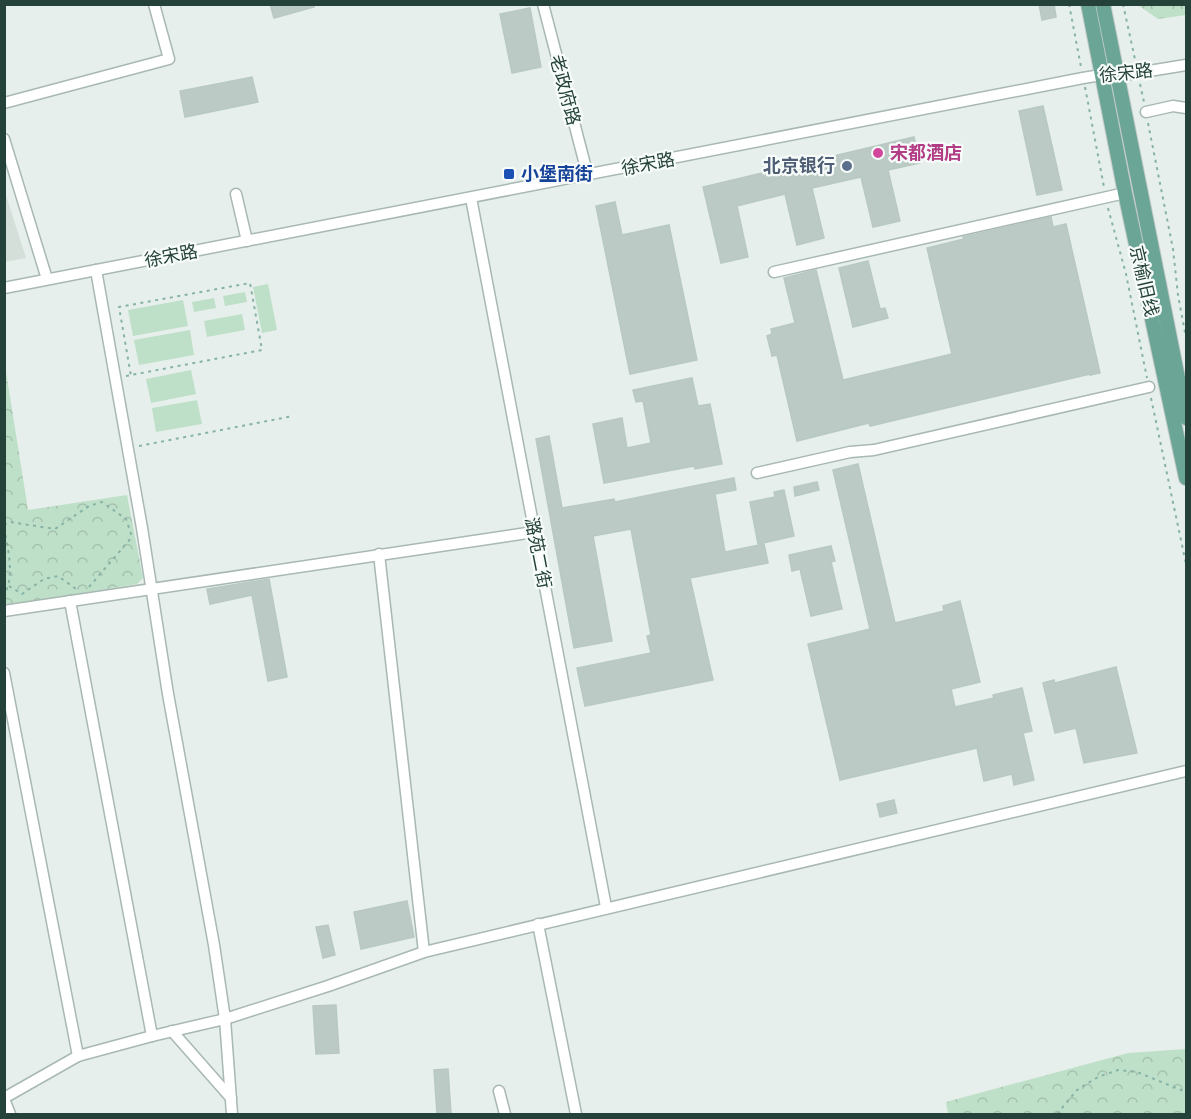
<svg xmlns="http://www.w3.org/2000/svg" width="1191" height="1119" font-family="Cabin,'Noto Sans SC',sans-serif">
	<defs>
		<pattern id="park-crowns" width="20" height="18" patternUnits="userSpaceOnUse" patternTransform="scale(1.5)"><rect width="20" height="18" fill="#bfe0c8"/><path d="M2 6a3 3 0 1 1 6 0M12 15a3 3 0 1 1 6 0" fill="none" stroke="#a4c1ad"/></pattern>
	</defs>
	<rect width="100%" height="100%" fill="#e6efeb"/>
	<path fill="#d4dfda" d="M4,189L26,258L5,262H4Z"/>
	<g fill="url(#park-crowns)">
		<path d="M1138,5H1186V15L1158,19Z"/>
		<path d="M4,359L28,510L127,495L143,578L137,584L5,606Z"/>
		<path d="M1186,1049V1114H948L946,1102L1128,1053Z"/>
	</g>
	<g fill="#bfe0c8">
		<path d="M268,284L277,330L262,333L253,287Z"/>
		<path d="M245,292L247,302L225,306L223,296Z"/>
		<path d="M214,298L216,308L194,312L192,302Z"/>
		<path d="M183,300L188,326L133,336L128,310Z"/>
		<path d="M242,314L245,330L207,337L204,321Z"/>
		<path d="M190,330L194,355L139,365L134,340Z"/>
		<path d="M191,370L196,394L151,403L146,379Z"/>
		<path d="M197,400L202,424L156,432L152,408Z"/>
	</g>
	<g fill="#bbcac4" stroke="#b8c9c2" stroke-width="1.5">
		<path d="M270,4H314V7L274,18Z"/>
		<path d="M1039,4H1054L1056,17L1042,20Z"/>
		<path d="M530,8L541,67L512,73L500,14Z"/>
		<path d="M252,77L258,102L185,117L180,91Z"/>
		<path d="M1043,106L1062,190L1037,195L1019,111Z"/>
		<path d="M914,137L920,163L888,170L900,221L873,227L861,177L812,188L824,238L797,245L785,194L737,206L748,257L721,263L703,187Z"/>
		<path d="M615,202L622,235L669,225L697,360L630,374L596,206Z"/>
		<path d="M1051,217L1053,227L1066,224L1100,373L1090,375V374L870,426L869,423L797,441L777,355L772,356L767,336L772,334L771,329L795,323L784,278L816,270L843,380L952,354L927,248L964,239L963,237Z"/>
		<path d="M868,261L880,309L885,308L888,318L853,327L839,268Z"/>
		<path d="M692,378L698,406L710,404L722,464L695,469L694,466L604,483L593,424L622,418L627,448L651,443L643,401L636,402L633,390Z"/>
		<path d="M549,436L562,508L614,499L615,502L734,478L736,490L715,494L725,552L764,544L768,563L690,578L713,680L585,706L577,668L651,653L647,636L651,635L631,529L593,536L612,641L574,648L536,439Z"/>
		<path d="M858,464L895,623L944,611L943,606L960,601L980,682L951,689L955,707L994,698L993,695L1022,688L1032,731L1023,733L1034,780L1014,785L1012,774L984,781L977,748L840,780L808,644L870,629L833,470Z"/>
		<path d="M817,482L819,490L795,496L794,487Z"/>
		<path d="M784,490L794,536L758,544L750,502L775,497L774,492Z"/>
		<path d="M831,546L835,561L831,562L842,609L811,616L800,569L792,571L789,555Z"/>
		<path d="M269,579L287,677L268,681L252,595L210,604L207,589Z"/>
		<path d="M1116,667L1137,753L1084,763L1076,728L1055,733L1043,683L1054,680L1055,683Z"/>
		<path d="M894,800L897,813L880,817L877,804Z"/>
		<path d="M407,901L414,937L361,949L354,912Z"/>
		<path d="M328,925L335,955L323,958L316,927Z"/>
		<path d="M336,1005L339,1053L316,1054L313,1006Z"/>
		<path d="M448,1069L451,1114H437L434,1070Z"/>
	</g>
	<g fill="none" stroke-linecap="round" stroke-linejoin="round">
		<g stroke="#a8b8b2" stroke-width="13">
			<g id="minor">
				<path d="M543,4L588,176"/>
				<path d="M4,103L169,59L154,4"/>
				<path d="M1146,112L1173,106L1186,108"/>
				<path d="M4,139L47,279"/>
				<path d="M236,194L247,241"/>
				<path d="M471,198L606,907"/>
				<path d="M96,270L142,528L168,694L214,945L225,1019L232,1114"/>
				<path d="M774,272L1125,193"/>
				<path d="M4,288L1083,78L1101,75L1118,76L1186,65"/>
				<path d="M757,473L850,452L874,450L1149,387"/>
				<path d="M379,554L424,952"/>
				<path d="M70,601L152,1036"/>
				<path d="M4,611L534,532"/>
				<path d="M4,673L78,1056"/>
				<path d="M538,924L576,1114"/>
				<path d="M172,1031L231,1098"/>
				<path d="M499,1091L505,1114"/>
				<path d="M4,1098L78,1056L152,1036L225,1019L328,986L424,952L1186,771"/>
				<path d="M4,1099L10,1114"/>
			</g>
		</g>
		<g stroke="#c2cac8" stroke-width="16">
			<g id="major">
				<path d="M1088,4L1125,193L1186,478"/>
				<path d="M1103,4L1186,418"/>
			</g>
		</g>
		<g stroke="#86b3a5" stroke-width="2" stroke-dasharray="3 4.5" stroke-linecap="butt">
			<path d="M1069,4L1081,67"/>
			<path d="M1123,4L1136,64"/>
			<path d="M1140,84L1144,102"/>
			<path d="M1085,87L1104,187"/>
			<path d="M1148,123L1173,249L1178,295L1186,338"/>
			<path d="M1108,208L1126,274L1147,378"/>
			<path d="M126,376L262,350L250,283L119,307L131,376"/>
			<path d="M1151,398L1186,564"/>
			<path d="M139,446L293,416"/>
			<path d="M4,525L10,522L55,529L89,506L102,502L126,519L132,537"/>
			<path d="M4,528C8,548 15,577 4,595"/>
			<path d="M9,586L22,594L44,579L58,576L76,589"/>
			<path d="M89,587L132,537"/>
			<path d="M1057,1114L1077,1090L1098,1077L1118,1070L1137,1072L1186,1092"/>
		</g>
		<use href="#minor" stroke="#fff" stroke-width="10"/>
		<use href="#major" stroke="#6aa596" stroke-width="14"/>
	</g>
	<circle fill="#d1479c" stroke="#f7fbf9" stroke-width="2" cx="878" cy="153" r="6"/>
	<circle fill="#5c6f8a" stroke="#f7fbf9" stroke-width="2" cx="847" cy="166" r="6"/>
	<rect fill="#1a4fb4" stroke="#f7fbf9" stroke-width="2" x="503" y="168" width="12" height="12" rx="3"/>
	<g text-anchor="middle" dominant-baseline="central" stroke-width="4.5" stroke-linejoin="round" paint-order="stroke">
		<g font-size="18" fill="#24423a" stroke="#f7fbf9">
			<text transform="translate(1126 73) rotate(-6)">徐宋路</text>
			<text transform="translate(565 90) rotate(75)">老政府路</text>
			<text transform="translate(648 164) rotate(-11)">徐宋路</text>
			<text transform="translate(171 256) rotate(-11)">徐宋路</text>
			<text transform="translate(1144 281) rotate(77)">京榆旧线</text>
			<text transform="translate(538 553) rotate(79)">潞苑二街</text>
		</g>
		<g font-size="18" font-weight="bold" fill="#b23c85" stroke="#f7fbf9" text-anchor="start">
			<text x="890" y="153">宋都酒店</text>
		</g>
		<g font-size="18" font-weight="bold" fill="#4e5e75" stroke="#f7fbf9" text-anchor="end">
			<text x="835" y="166">北京银行</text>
		</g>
		<g font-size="18" font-weight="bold" fill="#164399" stroke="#f7fbf9" text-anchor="start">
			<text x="521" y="174">小堡南街</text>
		</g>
	</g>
	<rect width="1191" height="1119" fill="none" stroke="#24423a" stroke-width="12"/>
</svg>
